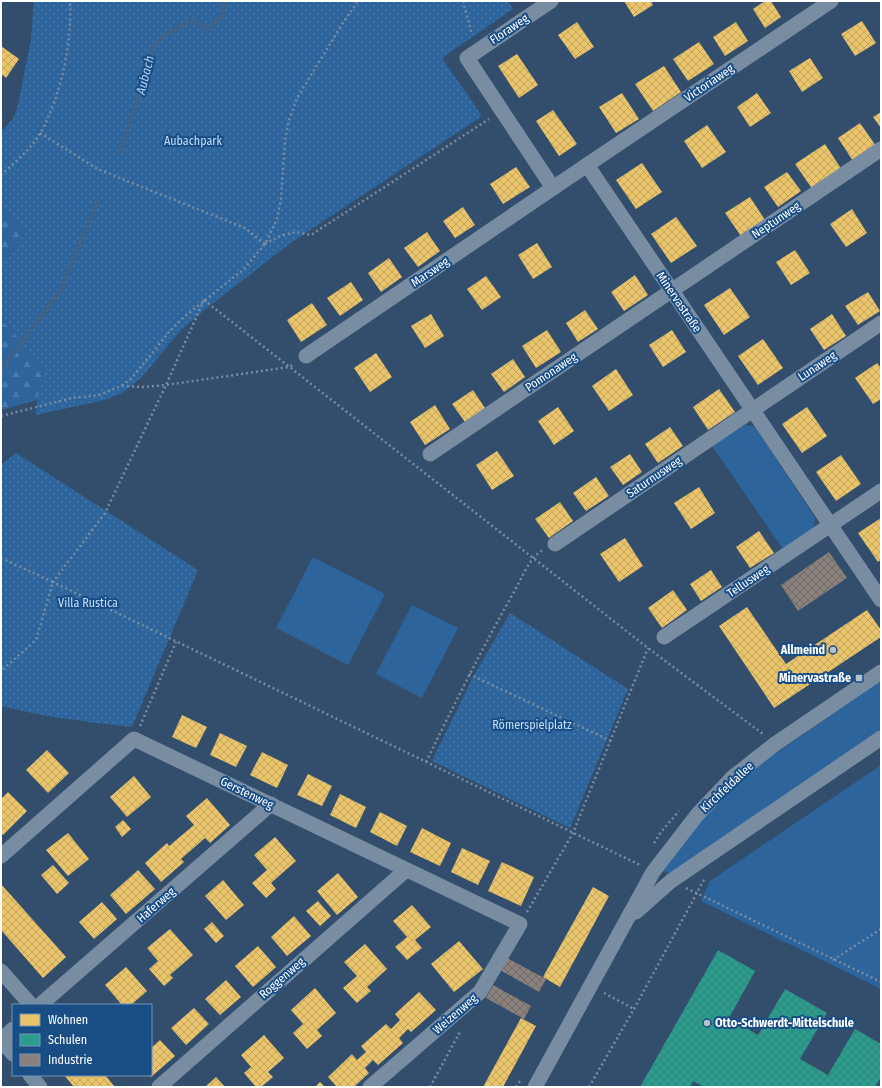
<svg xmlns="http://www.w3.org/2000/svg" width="882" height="1088" font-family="'Fira Sans Condensed',sans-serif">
	<defs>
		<pattern id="forest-firs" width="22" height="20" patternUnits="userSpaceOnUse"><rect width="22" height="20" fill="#2d649c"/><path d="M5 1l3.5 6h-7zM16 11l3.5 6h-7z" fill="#4c7bab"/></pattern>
		<pattern id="park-dots" width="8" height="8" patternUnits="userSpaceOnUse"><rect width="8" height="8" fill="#2d649c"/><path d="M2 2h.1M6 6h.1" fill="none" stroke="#4c7bab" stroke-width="1.8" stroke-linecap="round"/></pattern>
		<pattern id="homes-cross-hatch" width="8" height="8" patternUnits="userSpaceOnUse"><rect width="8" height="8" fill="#e9c46a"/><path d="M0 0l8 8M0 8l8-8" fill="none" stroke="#c2a662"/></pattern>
		<pattern id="schools-cross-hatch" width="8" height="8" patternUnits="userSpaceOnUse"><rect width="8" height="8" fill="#2a9d8f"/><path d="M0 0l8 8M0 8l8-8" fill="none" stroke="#368178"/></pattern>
		<pattern id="industry-cross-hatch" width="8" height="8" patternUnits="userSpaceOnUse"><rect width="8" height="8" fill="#8a817c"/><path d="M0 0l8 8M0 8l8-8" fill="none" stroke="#716c69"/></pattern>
	</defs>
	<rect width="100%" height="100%" fill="#324e6c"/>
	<g fill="#2d649c">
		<path d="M744,424L755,427L815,518L814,528L783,549L712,446Z"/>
		<path d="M313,557L385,594L348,665L276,628Z"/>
		<path d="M412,605L458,628L422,698L376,674Z"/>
		<path d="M881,681V732L670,874L662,870L705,816L731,789L763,762Z"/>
		<path d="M881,765V989L701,901L710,881Z"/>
	</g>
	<g fill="url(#forest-firs)">
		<path d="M1,204L25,232L1,269Z"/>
		<path d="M1,319L45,368L37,400L1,410Z"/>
	</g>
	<g fill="url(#park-dots)">
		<path d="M34,1H507L513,9L442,58L482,116L292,242L207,308L182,329L141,378L122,393L105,400L36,415L37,400L45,368L1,319V269L25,232L1,204V132L13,119L18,105L31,39Z"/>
		<path d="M16,453L198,570L132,727C88,722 44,717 1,706V465Z"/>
		<path d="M510,613L628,689L570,828L432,761L472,679Z"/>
	</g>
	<g fill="url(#homes-cross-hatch)">
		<path d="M624,1H651L653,5L634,17Z"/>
		<path d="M765,1H771L781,17L765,28L753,9Z"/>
		<path d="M862,21L876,43L855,56L841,34Z"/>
		<path d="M577,22L594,47L575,59L558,35Z"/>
		<path d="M736,22L748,41L725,56L713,37Z"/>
		<path d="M699,42L714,64L688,81L673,59Z"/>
		<path d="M1,46L19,59L6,78L1,74Z"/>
		<path d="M517,54L538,85L519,98L498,66Z"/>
		<path d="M810,58L823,78L802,92L789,71Z"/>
		<path d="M664,66L681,92L653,111L635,84Z"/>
		<path d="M622,93L639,119L616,133L599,107Z"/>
		<path d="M757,93L771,113L750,127L737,107Z"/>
		<path d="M553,110L577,144L559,156L536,121Z"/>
		<path d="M881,112V128L873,117Z"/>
		<path d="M860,123L876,146L853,161L838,138Z"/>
		<path d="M707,125L726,152L702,168L684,141Z"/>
		<path d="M825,144L842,170L813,190L795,164Z"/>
		<path d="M642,163L662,192L636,209L616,180Z"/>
		<path d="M516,167L530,187L503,204L490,184Z"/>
		<path d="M787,172L801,191L778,207L764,187Z"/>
		<path d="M750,197L765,220L741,236L725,213Z"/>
		<path d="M463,207L475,225L455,238L443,221Z"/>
		<path d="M852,209L867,233L846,247L830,224Z"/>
		<path d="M676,217L697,246L671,263L651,234Z"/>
		<path d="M427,232L440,251L418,267L404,248Z"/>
		<path d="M537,243L552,267L533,279L518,255Z"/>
		<path d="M795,250L810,273L791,285L776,262Z"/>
		<path d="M389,258L402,277L381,292L368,273Z"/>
		<path d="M635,275L648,295L624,311L611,292Z"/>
		<path d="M486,276L501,297L482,310L467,289Z"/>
		<path d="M351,282L363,300L340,316L327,298Z"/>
		<path d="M730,288L750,317L724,335L704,305Z"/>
		<path d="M868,292L880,311L858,325L845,306Z"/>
		<path d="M312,303L327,325L301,342L287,320Z"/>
		<path d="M585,310L598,329L578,342L566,323Z"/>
		<path d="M431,314L444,336L425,348L411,326Z"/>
		<path d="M832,314L846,336L824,350L810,329Z"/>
		<path d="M547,330L561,352L536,368L522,346Z"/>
		<path d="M672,330L686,352L663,367L649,345Z"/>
		<path d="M763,339L783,368L758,385L738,356Z"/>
		<path d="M376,353L392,377L370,392L354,368Z"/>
		<path d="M513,359L525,377L504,392L491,374Z"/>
		<path d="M877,363L881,368V399L873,404L855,378Z"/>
		<path d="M616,369L633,395L609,411L592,386Z"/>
		<path d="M719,389L735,412L708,430L693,407Z"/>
		<path d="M473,390L485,408L465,422L452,404Z"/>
		<path d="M435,405L450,429L425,445L410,422Z"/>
		<path d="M558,407L574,431L554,445L538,421Z"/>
		<path d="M807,407L827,436L802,453L782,424Z"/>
		<path d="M670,427L683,446L658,463L645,444Z"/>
		<path d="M497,451L514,476L492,490L476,465Z"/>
		<path d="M630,454L642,472L623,485L610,467Z"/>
		<path d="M841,455L861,484L836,501L816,472Z"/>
		<path d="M596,477L609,496L586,511L573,493Z"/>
		<path d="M699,487L715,513L691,529L674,503Z"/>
		<path d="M560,502L573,521L549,538L535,519Z"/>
		<path d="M881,518V560L878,562L858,533Z"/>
		<path d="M759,531L774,553L750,568L736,547Z"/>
		<path d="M625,538L643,566L619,582L600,554Z"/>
		<path d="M711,570L722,587L701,601L690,584Z"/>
		<path d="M673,590L687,610L662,628L648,608Z"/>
		<path d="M747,607L786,664L867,610L881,630V637L774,708L719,626Z"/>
		<path d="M182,715L207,727L196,748L172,737Z"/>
		<path d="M220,733L247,746L236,767L210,755Z"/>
		<path d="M47,750L69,773L48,793L26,770Z"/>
		<path d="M262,752L288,765L277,788L250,775Z"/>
		<path d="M308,774L332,786L322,806L297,795Z"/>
		<path d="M134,776L151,797L127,817L110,797Z"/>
		<path d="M8,792L27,811L3,835L1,833V799Z"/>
		<path d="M340,794L366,807L356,828L330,815Z"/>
		<path d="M207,798L230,825L210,843L205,838L181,859L184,862L161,882L145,863L167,843L169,846L194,825L186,816Z"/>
		<path d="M380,812L407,826L397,846L370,832Z"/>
		<path d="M123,820L131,829L122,837L115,827Z"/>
		<path d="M422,828L451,843L440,866L410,852Z"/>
		<path d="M68,833L89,859L68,876L46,850Z"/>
		<path d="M275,837L296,861L271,883L276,889L266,898L252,883L267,870L254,855Z"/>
		<path d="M462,848L490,861L478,885L451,872Z"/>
		<path d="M502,862L534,877L521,906L488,891Z"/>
		<path d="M53,865L69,883L57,894L41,875Z"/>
		<path d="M138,870L155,889L126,914L110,895Z"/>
		<path d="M338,873L358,897L337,915L317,891Z"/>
		<path d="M223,880L244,905L226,920L205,896Z"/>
		<path d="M1,884L66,957L43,978L1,930Z"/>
		<path d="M593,887L609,896L560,987L543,977Z"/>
		<path d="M318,901L331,916L320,926L306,911Z"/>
		<path d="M102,902L117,919L94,939L79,922Z"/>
		<path d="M412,905L431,927L415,940L422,948L407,960L395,947L407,937L393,921Z"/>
		<path d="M294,916L311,936L287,956L271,937Z"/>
		<path d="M212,922L224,936L216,943L204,929Z"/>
		<path d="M170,929L193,955L170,975L173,978L164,986L149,969L158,961L147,948Z"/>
		<path d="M459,941L483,969L454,992L431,964Z"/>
		<path d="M365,944L387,969L367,987L371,991L357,1003L343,988L357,976L344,962Z"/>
		<path d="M258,946L276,967L253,987L235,966Z"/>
		<path d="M126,967L147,991L131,1005H122L105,985Z"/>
		<path d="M226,980L241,997L220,1015L205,999Z"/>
		<path d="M315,988L336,1013L317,1030L322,1036L307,1049L293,1033L303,1024L291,1010Z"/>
		<path d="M419,992L436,1010L411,1032L408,1029L399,1038L403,1043L378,1065L373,1060L365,1068L369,1073L354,1087H337L328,1077L352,1054L357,1060L366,1052L361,1046L386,1024L391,1029L400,1020L395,1014Z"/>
		<path d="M194,1008L209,1024L186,1045L171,1028Z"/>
		<path d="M521,1018L536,1026L503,1087H483Z"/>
		<path d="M264,1035L284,1058L268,1072L273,1077L261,1087H256L244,1073L251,1067L241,1055Z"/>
		<path d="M160,1040L175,1056L151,1077L149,1075H151V1048Z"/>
		<path d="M64,1075H105L115,1087H74Z"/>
		<path d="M216,1077L225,1087H205Z"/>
		<path d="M320,1082L325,1087H315Z"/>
	</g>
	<path fill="url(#schools-cross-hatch)" d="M718,950L755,971L729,1018L758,1035L785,989L827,1013L800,1059L828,1075L855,1029L881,1044V1077L875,1087H704L693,1081L690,1087H640Z"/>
	<g fill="url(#industry-cross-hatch)">
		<path d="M829,552L847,578L798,611L781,585Z"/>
		<path d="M507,958L546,979L539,992L500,970Z"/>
		<path d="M493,985L531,1006L524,1019L486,998Z"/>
	</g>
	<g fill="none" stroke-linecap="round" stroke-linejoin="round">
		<g stroke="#3d638b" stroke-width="5">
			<path d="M119,153L138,100L151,50L164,36L191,20L209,29L223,15L225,1"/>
			<path d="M1,370L60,291L98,200"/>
		</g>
		<g stroke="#788ca2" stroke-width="2.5" stroke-dasharray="2 3" stroke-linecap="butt">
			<path d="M463,1L472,35"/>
			<path d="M40,133L96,168L122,179L245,228L265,244"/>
			<path d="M1,175C15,162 31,149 41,132C61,95 72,44 70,1"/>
			<path d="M265,244L280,236L296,232L311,235L489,119"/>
			<path d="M204,300L166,385L105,513L53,582L640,865"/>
			<path d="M204,300L648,648L763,734"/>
			<path d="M122,386L144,387L166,385L289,367L294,364"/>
			<path d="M1,416L72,398L99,395L121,386L132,378L169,332L184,317L243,270L265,244L277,219L281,199L285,140L289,120L297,98L341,26L358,1"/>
			<path d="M1,558L53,582L36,640L1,671"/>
			<path d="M469,674L611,741"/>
			<path d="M140,726L176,642"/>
			<path d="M426,762C454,705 482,648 514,592C521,580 530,556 543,550"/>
			<path d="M654,843L661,832L679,811"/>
			<path d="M686,888L881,982"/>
			<path d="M527,912L573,833L648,648"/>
			<path d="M833,960L881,929"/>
			<path d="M604,993L634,1009"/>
			<path d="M430,1087L461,1030"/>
			<path d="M516,1087L520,1081"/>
			<path d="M589,1087L634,1009L705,878"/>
		</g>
		<g stroke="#788ca2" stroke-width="15">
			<path d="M551,1L467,58L553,188L587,165L881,600"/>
			<path d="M587,165L831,1"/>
			<path d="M306,356L553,188"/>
			<path d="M430,454L881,149"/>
			<path d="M555,544L881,323"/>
			<path d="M664,637L881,491"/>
			<path d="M1,856L134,739L520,924L480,992L370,1087"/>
			<path d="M636,912L671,881L881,738"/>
			<path d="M1,971L31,1005"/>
			<path d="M40,1005L271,804"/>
			<path d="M13,1029L1,1040L13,1054"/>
			<path d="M30,1075L40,1087"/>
			<path d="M159,1087L406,870"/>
			<path d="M535,1087L653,872L697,815L733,777L775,744L881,672"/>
		</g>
	</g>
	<g fill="#b7c1cc" stroke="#194d85" stroke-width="1.5">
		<circle cx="833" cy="650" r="4"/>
		<rect x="855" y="674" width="8" height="8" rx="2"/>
		<circle cx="707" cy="1023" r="4"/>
	</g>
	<g text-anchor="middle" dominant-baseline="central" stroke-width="4" stroke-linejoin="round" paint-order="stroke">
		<g font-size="12" fill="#fff" stroke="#194d85">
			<text transform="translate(509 29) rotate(-34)">Floraweg</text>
			<text transform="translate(709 83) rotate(-34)">Victoriaweg</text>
			<text transform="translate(776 220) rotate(-34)">Neptunweg</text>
			<text transform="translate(430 272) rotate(-34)">Marsweg</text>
			<text transform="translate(679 302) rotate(56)">Minervastraße</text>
			<text transform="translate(817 366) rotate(-34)">Lunaweg</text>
			<text transform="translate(551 372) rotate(-34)">Pomonaweg</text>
			<text transform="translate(654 477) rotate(-34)">Saturnusweg</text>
			<text transform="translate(748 581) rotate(-34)">Tellusweg</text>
			<text transform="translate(727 787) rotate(-43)">Kirchfeldallee</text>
			<text transform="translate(247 793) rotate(26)">Gerstenweg</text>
			<text transform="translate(156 905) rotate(-41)">Haferweg</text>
			<text transform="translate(282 978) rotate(-41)">Roggenweg</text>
			<text transform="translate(455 1014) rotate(-41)">Weizenweg</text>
		</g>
		<g font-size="12" fill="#c4dff9" stroke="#194d85">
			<text x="193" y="141">Aubachpark</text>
			<text x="88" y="603">Villa Rustica</text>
			<text x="532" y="725">Römerspielplatz</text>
		</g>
		<g font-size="12" font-weight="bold" fill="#fff" stroke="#194d85" text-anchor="end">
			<text x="825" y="650">Allmeind</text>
			<text x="851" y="678">Minervastraße</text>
			<text x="715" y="1023" text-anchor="start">Otto-Schwerdt-Mittelschule</text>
		</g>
		<g font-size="13" font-style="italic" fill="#abcff4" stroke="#194d85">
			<text transform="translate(145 75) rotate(-76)">Aubach</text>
		</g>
	</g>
	<rect width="882" height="1088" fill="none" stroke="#ffffff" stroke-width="4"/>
	<rect x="12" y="1004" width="140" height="72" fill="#194d85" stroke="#7594b6"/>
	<rect x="20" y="1014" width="20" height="12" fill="#e9c46a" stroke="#7594b6"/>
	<text x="48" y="1024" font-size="12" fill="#ffffff">Wohnen</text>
	<rect x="20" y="1034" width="20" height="12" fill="#2a9d8f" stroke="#7594b6"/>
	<text x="48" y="1044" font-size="12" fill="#ffffff">Schulen</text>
	<rect x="20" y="1054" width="20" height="12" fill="#8a817c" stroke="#7594b6"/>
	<text x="48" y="1064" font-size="12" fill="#ffffff">Industrie</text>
</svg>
